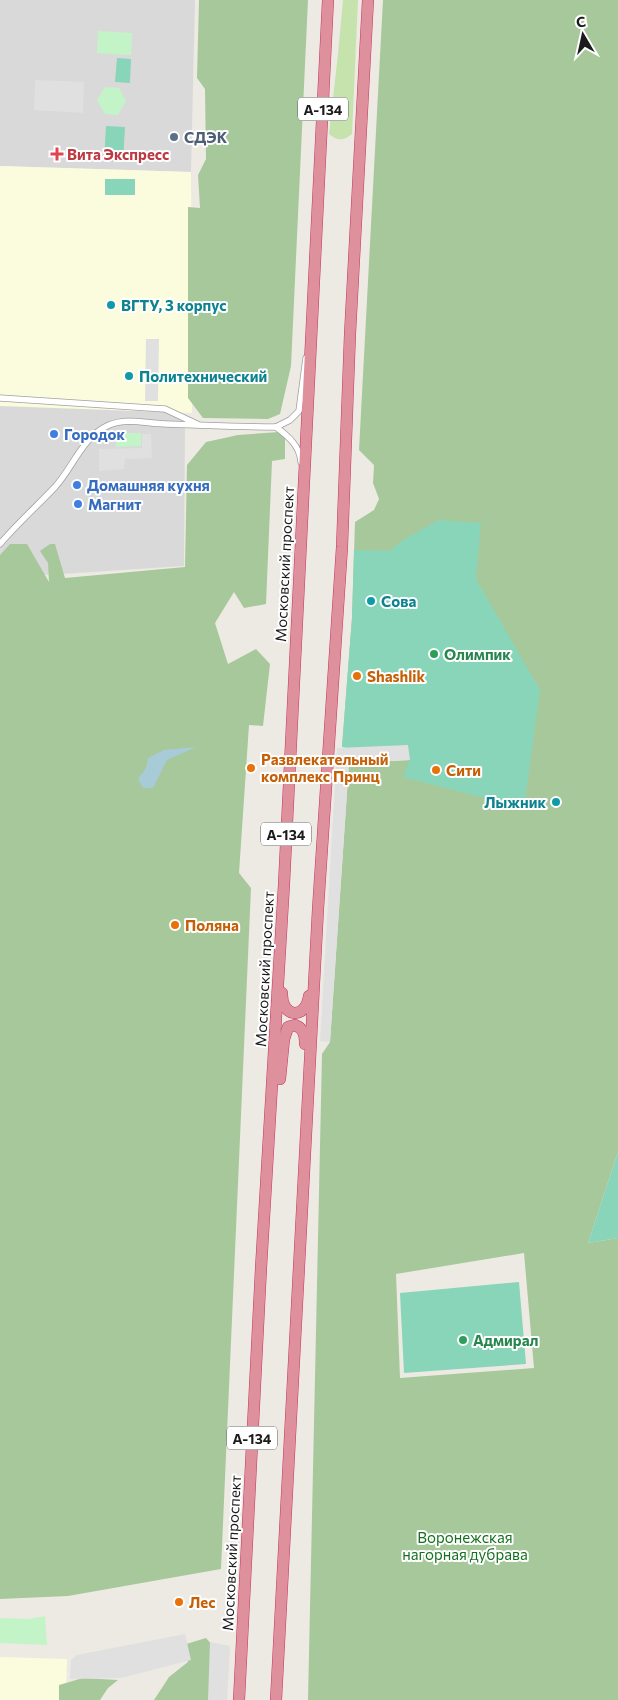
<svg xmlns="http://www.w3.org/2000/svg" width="618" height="1700" font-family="Commissioner,sans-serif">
	<rect width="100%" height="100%" fill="#edeae3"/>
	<g fill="#dad9d9">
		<path d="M0,0H195L191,172L0,166Z"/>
		<path d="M0,398L151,407L185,418L184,566L0,578Z"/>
	</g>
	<g fill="#fbfcdd">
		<path d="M0,166L191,172L192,413L0,406Z"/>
		<path d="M0,1657L67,1659L66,1700H0Z"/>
	</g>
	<path fill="#c6e3ad" d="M343,0H358L352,134C344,141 337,141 329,134L338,54Z"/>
	<g fill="#a7c89b" fill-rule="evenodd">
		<path d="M199,0H308L291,366L280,414L268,419L203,418L188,398V207L200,208L198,175L206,159L205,89L197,78Z"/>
		<path d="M383,0H618V1152L588,1243L618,1238V1700H308L322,1054L330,1042L349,763L410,760L407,745L342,747L352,618L355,522L374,510L379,499L373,483L374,465L359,450ZM524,1253L534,1368L400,1378L396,1274Z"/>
		<path d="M279,432L285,436V459L272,461L266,604L244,608L234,592L215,623L228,664L256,649L270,664L263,726L249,725L239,873L251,888L221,1569L68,1596L0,1599V555L10,544H27L49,582L48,563L40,551L50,544H55L65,578L185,567L187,465L206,442L238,435Z"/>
		<path d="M206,1638L213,1646L210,1700H154L169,1677L188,1662L183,1645Z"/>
		<path d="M83,1678L118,1680L108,1688L100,1700H59V1685Z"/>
	</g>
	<g fill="#c3f4c8">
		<path d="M98,31L132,33L131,55L97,53Z"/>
		<path d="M105,87L119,88L126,101L118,115L105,114L97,100Z"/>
		<path d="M116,433H141V446L116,447Z"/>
		<path d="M45,1616L47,1645L0,1643V1618L29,1619Z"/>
	</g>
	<g fill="#88d5b9">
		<path d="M117,58L131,59L130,83L115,82Z"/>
		<path d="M106,126L125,127L123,162L104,161Z"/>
		<rect x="105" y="179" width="30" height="16"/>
		<path d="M439,520L481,523L476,579L540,690L524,808L403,777L410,760L342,747L352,618L354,550L390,551L403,540Z"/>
		<path d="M618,1152V1238L588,1243Z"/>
		<path d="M519,1282L526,1364L404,1373L400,1293Z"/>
	</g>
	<g fill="#e0e0e0">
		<path d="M35,80L84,82L83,113L34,110Z"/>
		<path d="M146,339H159L158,401H145Z"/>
		<path d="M142,434H151L152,458L125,459L124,469L99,471V449L142,448Z"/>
		<path d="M408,745L410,760L349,763L330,1042L320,1041L337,748Z"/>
		<path d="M185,1634L191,1660L121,1678L70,1679L71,1660L77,1655Z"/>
		<path d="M210,1642L230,1646L227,1700H208Z"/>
	</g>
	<path fill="#a7cbd7" d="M196,747L167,760L153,788H143L138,779L146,768L148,758L164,750Z"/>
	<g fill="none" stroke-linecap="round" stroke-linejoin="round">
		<g stroke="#a0a0a0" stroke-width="7">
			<g id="street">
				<path d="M0,398L165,409L197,424"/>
				<path d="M276,427C288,436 300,446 301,462"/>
				<path d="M0,544C17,524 37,506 55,487C74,466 82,437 109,425C128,417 147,424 166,424C202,425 239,427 276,427L290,420L299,411L306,358"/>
			</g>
		</g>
		<g stroke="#c73463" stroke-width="12">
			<g id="highway">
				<path d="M282,993C281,1018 306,1020 309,996"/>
				<path d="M280,1079L284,1039L288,1027L295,1025C304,1029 305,1035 305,1044"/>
				<path d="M239,1700L261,1268L284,884L328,0"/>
				<path d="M276,1700L318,909L342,547L350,334L368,0"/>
			</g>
		</g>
		<use href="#street" stroke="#fff" stroke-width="5.5"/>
		<use href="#highway" stroke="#de919d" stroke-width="11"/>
	</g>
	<circle fill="#5c6f8a" stroke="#fff" stroke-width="2" cx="174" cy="137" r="5"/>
	<path fill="#e0444e" stroke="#fff" stroke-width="2" d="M54.5 146.5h5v5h5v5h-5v5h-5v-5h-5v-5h5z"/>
	<g fill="#0f9aa8" stroke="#fff" stroke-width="2">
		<circle cx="111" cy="305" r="5"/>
		<circle cx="129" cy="376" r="5"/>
		<circle cx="371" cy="601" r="5"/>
		<circle cx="556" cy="802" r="5"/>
	</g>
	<g fill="#3f7fe0" stroke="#fff" stroke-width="2">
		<circle cx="54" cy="434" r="5"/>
		<circle cx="77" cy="485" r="5"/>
		<circle cx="78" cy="504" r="5"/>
	</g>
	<g fill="#2e9e5b" stroke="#fff" stroke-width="2">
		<circle cx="434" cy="654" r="5"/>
		<circle cx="463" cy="1340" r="5"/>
	</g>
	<g fill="#e8710a" stroke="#fff" stroke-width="2">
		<circle cx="357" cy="676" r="5"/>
		<circle cx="251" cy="768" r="5"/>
		<circle cx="436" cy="770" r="5"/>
		<circle cx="175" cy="925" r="5"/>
		<circle cx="179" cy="1602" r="5"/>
	</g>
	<g text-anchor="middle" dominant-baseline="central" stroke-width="4" stroke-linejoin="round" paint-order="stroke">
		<g fill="#fff" stroke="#606060" stroke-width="1">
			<rect x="298" y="97.5" width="50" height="23" rx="4"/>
			<rect x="261" y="822.5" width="50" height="23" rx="4"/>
			<rect x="227" y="1426.5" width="50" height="23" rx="4"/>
		</g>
		<g font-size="14" font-weight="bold" fill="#1c1c1c">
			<text x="323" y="109">А-134</text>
			<text x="286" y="834">А-134</text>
			<text x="252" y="1438">А-134</text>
		</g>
		<g font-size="15" font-weight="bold" fill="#4e5e75" stroke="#fff" text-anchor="start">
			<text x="184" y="137">СДЭК</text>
		</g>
		<g font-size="15" font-weight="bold" fill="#be3a42" stroke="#fff" text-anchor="start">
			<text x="67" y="154">Вита Экспресс</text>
		</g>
		<g font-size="15" font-weight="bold" fill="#0d838f" stroke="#fff" text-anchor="start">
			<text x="121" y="305">ВГТУ, 3 корпус</text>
			<text x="139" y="376">Политехнический</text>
			<text x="381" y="601">Сова</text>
			<text x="546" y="802" text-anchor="end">Лыжник</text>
		</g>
		<g font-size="15" font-weight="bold" fill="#366cbe" stroke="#fff" text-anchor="start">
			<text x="64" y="434">Городок</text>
			<text x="87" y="485">Домашняя кухня</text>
			<text x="88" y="504">Магнит</text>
		</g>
		<g font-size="15" fill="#1c1c1c" stroke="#fff">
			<text transform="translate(284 564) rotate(-87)">Московский проспект</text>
			<text transform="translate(264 969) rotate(-87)">Московский проспект</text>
			<text transform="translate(231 1553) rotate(-87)">Московский проспект</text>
		</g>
		<g font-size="15" font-weight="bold" fill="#27864d" stroke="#fff" text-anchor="start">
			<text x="444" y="654">Олимпик</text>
			<text x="473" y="1340">Адмирал</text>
		</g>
		<g font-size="15" font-weight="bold" fill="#c56008" stroke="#fff" text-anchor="start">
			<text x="367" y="676">Shashlik</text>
			<text x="261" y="759">Развлекательный<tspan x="261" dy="17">комплекс Принц</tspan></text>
			<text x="446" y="770">Сити</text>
			<text x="185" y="925">Поляна</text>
			<text x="189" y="1602">Лес</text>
		</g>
		<g font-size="15" fill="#15701f" stroke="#fff">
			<text x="465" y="1537">Воронежская<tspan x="465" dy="17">нагорная дубрава</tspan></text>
		</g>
	</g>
	<g transform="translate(583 35) rotate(351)" stroke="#ffffff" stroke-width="4" paint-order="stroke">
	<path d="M0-4L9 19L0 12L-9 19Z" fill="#1c1c1c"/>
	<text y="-8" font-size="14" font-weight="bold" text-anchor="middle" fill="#1c1c1c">С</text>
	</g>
</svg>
